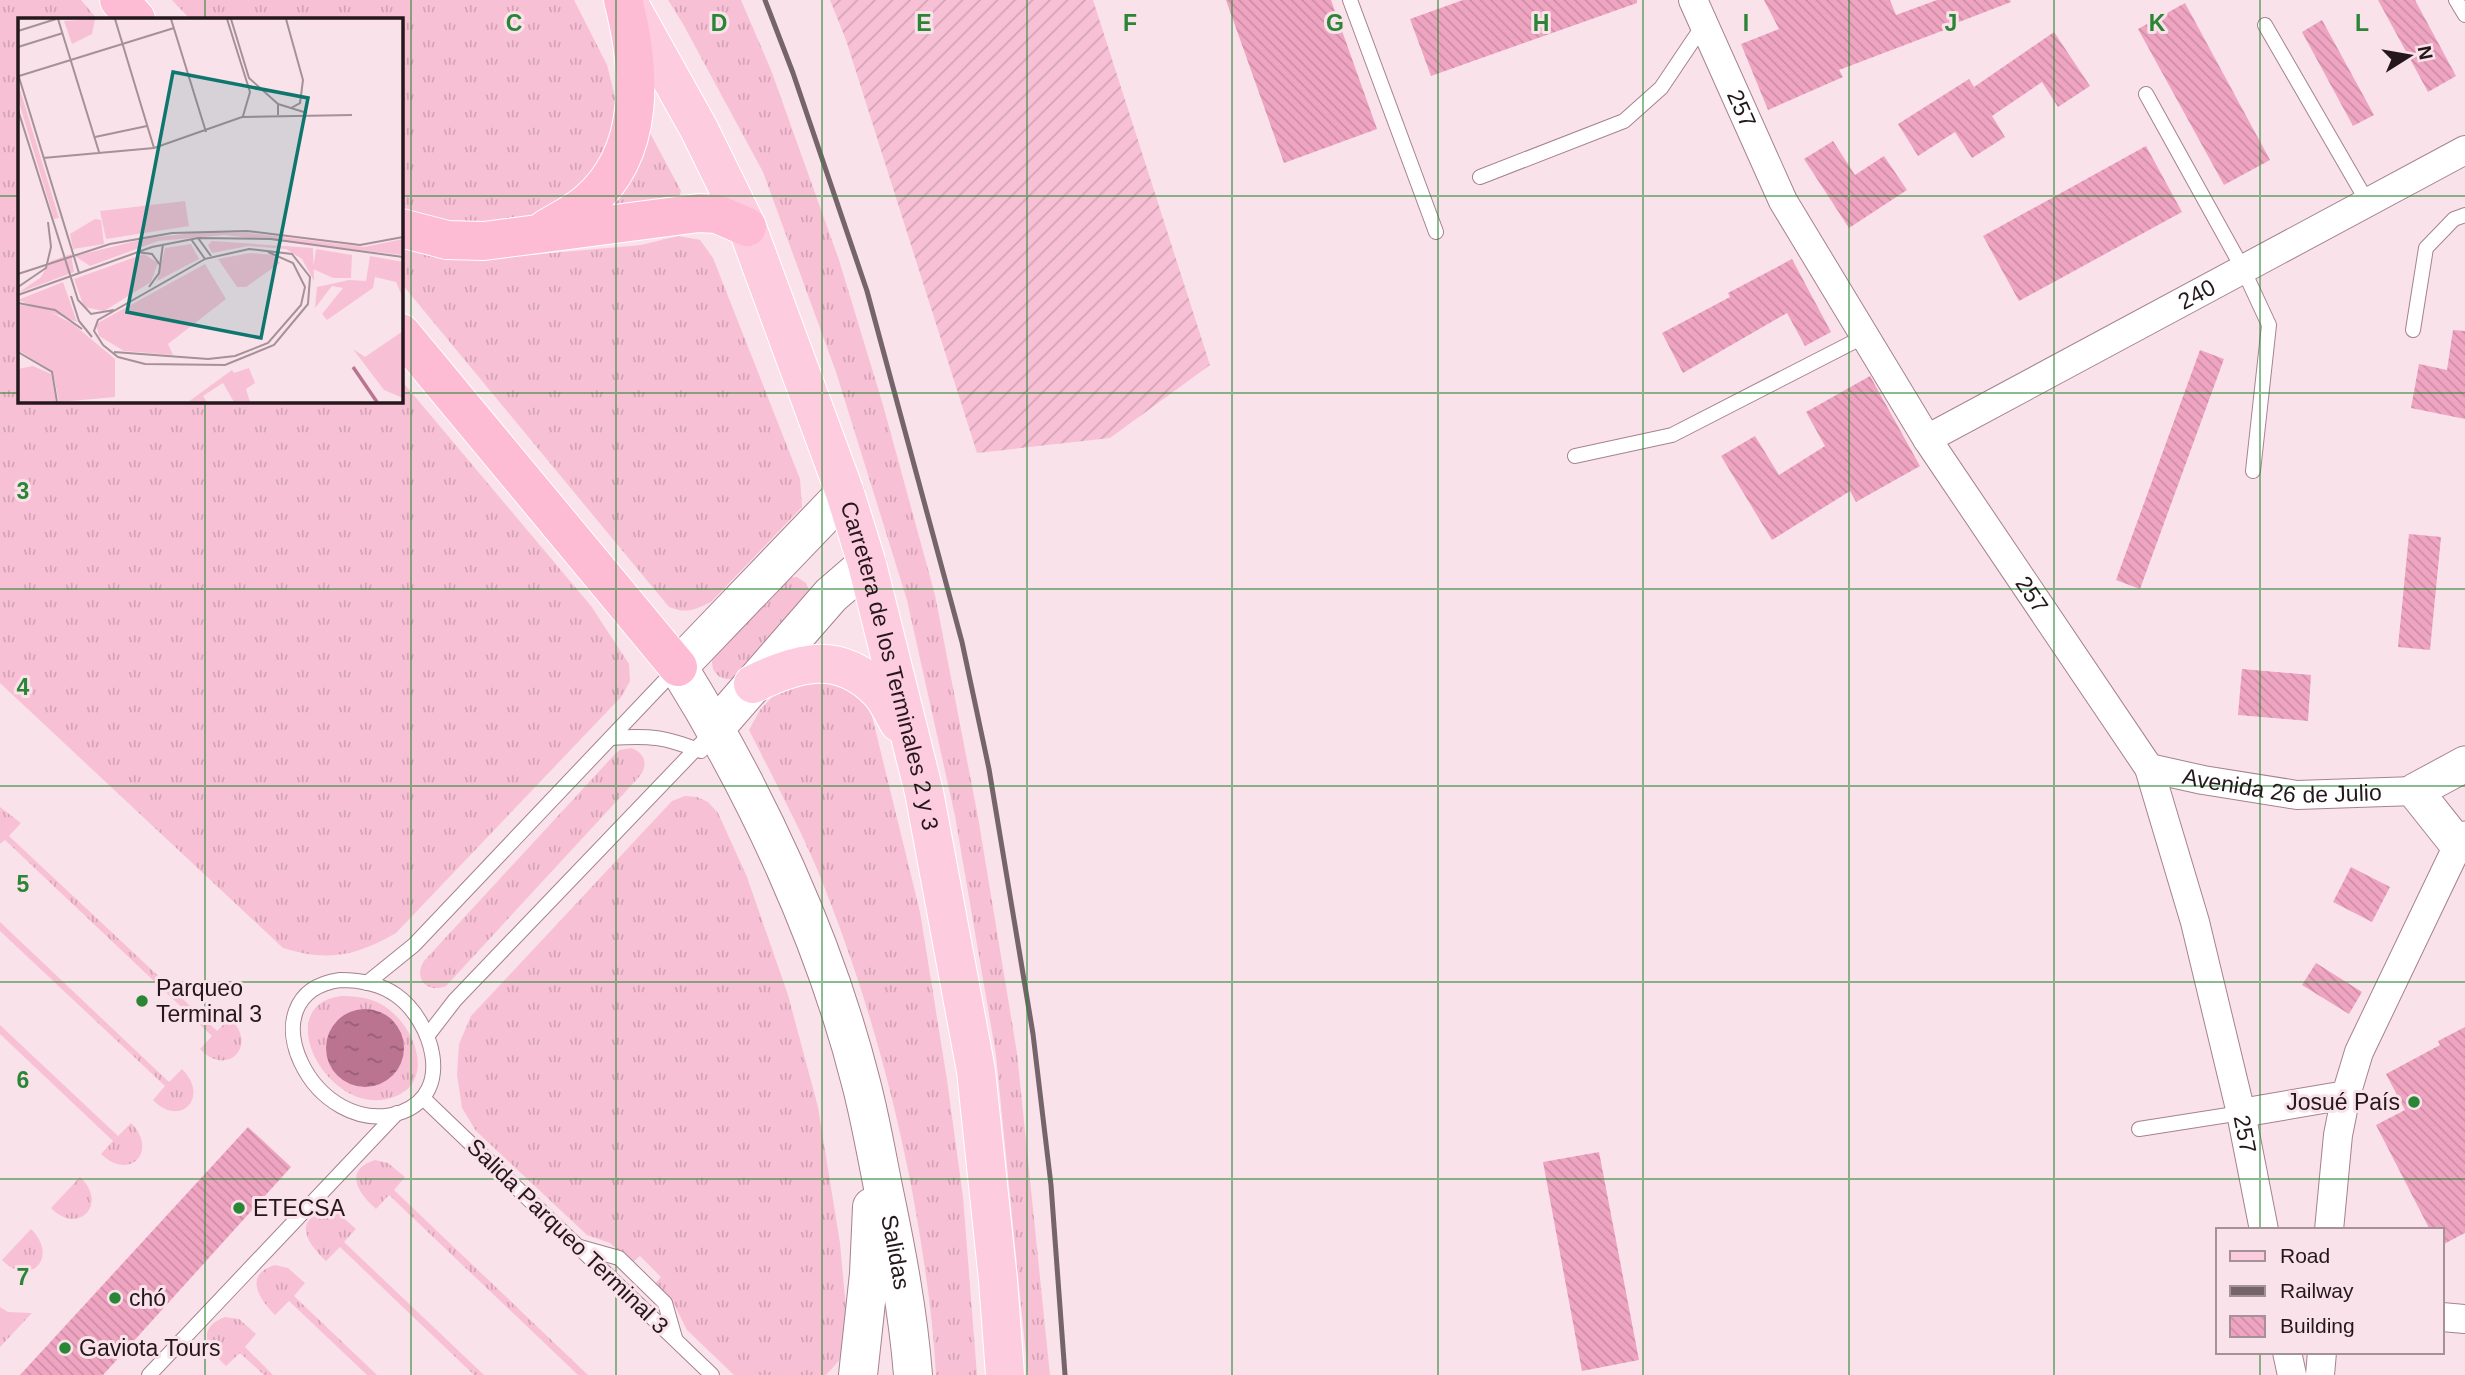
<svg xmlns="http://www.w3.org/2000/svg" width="2465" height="1375" font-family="Arial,sans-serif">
	<defs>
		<pattern id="grass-tufts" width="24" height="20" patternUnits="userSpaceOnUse" patternTransform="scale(1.75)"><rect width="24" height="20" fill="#f8c0d4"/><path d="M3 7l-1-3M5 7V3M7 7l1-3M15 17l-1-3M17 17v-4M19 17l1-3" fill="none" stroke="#d4a4b6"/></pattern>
		<pattern id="garden-furrows" width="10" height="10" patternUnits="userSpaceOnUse" patternTransform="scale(1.75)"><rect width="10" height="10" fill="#f8c0d4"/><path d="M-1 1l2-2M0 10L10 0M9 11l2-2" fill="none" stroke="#d4a4b6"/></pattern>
		<pattern id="water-ripples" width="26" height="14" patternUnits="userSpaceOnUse" patternTransform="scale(1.75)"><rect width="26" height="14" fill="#ba7490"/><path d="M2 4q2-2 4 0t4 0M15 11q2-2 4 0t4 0" fill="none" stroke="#975e75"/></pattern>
		<pattern id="building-back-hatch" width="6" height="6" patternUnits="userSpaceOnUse" patternTransform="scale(1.75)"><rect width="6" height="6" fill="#efa5c1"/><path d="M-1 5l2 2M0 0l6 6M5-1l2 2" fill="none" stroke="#cd8da5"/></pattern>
	</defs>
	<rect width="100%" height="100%" fill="#fae2ea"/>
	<g fill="url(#grass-tufts)">
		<path d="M0,0H81L97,19H19V401H401V380L591,606L629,664L630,681L622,696L396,933C356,956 328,962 283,948L0,683Z"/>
		<path d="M172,0H574L607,65L616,101L607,152L572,199L516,223L451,222L401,208V19H190Z"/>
		<path d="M668,0H741L771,70L839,260L883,405L935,595L978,817L1017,1053L1050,1375H1028L996,1055L955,816L907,600L836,372L763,172L683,24Z"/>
		<path d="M650,133L681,191L677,204L608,214L626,187Z"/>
		<path d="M678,236L700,240L713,258L800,479L802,507L711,602C694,610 687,614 669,607L401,283V246L486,259L641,245Z"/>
		<path d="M797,577L806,583L810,593L733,679C718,681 709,670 713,656L786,578Z"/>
		<path d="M831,674L870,708L920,912L947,1080L963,1197L977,1375H936C933,1316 924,1259 914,1201C893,1087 861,976 817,869C797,822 772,776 749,730L760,710L781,687Z"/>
		<path d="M631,748C645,753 649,765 639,777L446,986C427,994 413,978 424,961L616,753L620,750Z"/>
		<path d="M685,796L697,797L708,802L718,813L747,877L788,995L818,1107L840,1243L848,1331L845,1354L826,1375H734L687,1330L675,1306L654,1285L661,1277L640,1256L632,1263L610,1243L587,1235L476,1131L462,1108L457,1075L459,1044L471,1016L672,801Z"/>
		<path d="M0,807L21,823L9,836L217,1031L230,1018C259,1046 227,1078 200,1049L212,1036L5,840L0,844Z"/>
		<path d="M0,922L169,1082L182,1069C211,1098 179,1128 153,1100L165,1086L0,931Z"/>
		<path d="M341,996C357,996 374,998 387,1008C418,1030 437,1088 387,1099C326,1113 270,1005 341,996Z"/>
		<path d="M0,1025L118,1136L131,1123C159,1151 130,1182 101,1154L113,1141L0,1034Z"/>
		<path d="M375,1160L388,1163L405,1177L394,1190L588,1375H578L389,1195L376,1209C359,1194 342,1171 375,1160Z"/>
		<path d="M80,1177C109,1204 78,1236 51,1208Z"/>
		<path d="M324,1211L338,1213L356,1229L344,1242L484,1375H474L340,1247L326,1261C310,1246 291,1222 324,1211Z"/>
		<path d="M31,1229C60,1258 29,1288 2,1260Z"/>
		<path d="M275,1265L288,1268L305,1283L294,1296L377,1375H367L289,1301L275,1315C259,1299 243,1275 275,1265Z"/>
		<path d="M0,1307L8,1312L32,1313L0,1347Z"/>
		<path d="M225,1317L239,1319L256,1334L245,1347L273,1375H264L240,1353L226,1366C209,1350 194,1329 225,1317Z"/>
	</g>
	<path fill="url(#garden-furrows)" d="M830,0H1093L1210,365L1110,438L977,453L846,40Z"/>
	<circle fill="url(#water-ripples)" cx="365" cy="1048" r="39"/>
	<g fill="url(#building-back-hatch)">
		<path d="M1226,0H1331L1377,129L1284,163Z"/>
		<path d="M1463,0H1637V3L1431,76L1410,19Z"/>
		<path d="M1764,0H1890L1896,15L1937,0H2010L2011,2L1946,27L1947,29L1839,70L1843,77L1768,110L1741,44L1779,29Z"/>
		<path d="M2378,0H2415L2456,76L2428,92Z"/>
		<path d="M2185,3L2270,160L2224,185L2138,29Z"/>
		<path d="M2322,20L2374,115L2353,126L2302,32Z"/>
		<path d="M2054,32L2090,86L2058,107L2042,82L1992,116L2005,137L1972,158L1955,132L1918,156L1898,124L1969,79L1974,87Z"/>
		<path d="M1833,141L1855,175L1884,156L1907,190L1849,228L1804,159Z"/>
		<path d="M2146,146L2182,212L2019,301L1983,236Z"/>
		<path d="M1792,259L1831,332L1805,346L1787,313L1683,373L1662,333L1730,297L1728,293Z"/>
		<path d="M2453,330L2465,331V419L2411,408L2419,364L2447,370Z"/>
		<path d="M2200,350L2224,359L2140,589L2116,580Z"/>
		<path d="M1870,376L1920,466L1856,502L1850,491L1772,540L1721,456L1755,436L1779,475L1825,446L1806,412Z"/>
		<path d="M2409,534L2441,537L2430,650L2398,647Z"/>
		<path d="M2242,669L2311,675L2308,721L2238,715Z"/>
		<path d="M2351,867L2390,887L2372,922L2333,902Z"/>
		<path d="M2316,963L2362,992L2349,1014L2302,985Z"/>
		<path d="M2465,1027V1233L2442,1245V1230H2430L2376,1125L2405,1110L2386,1074L2440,1045L2438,1041Z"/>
		<path d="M248,1127L291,1167L132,1343L103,1375H20Z"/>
		<path d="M1599,1152L1639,1360L1582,1371L1543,1162Z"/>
	</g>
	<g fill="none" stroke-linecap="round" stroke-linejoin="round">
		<g stroke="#a6828f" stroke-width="16">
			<g id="service">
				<path d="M1350,0L1436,232"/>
				<path d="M2456,0L2465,15"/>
				<path d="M2265,25L2368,203"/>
				<path d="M2146,94L2243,269L2269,325L2253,471"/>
				<path d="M1480,177L1624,121L1661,88L1704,24"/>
				<path d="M2413,330L2426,248L2454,219L2465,215"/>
				<path d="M1575,456L1672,435L1865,336"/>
				<path d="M611,738C651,735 664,737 701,751"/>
				<path d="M340,980C359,980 379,983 396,995C432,1020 455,1092 402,1112C314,1143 242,994 340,980Z"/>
				<path d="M367,983L414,945L675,670"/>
				<path d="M428,1035L455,1000L714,730"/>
				<path d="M423,1098L712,1375"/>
				<path d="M2139,1129L2241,1113"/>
				<path d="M580,1247L619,1258L665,1303L675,1338"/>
				<path d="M149,1375L397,1113"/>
			</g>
		</g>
		<g stroke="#a6828f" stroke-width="30">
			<g id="minor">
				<path id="s1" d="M1693,0L1783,201L1927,439L2149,768L2195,922L2241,1113L2264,1230"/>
				<path id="s2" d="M1927,439L2465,150"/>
				<path id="s3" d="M2149,768L2203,780L2297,795L2415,791"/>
				<path d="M2241,1113L2346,1095L2359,1052L2458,845"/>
				<path d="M2329,1230L2338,1135L2346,1095"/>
				<path d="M2442,1317L2465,1319"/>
				<path d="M2287,1352L2292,1375"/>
				<path d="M2320,1375L2322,1352"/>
			</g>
		</g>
		<g stroke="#a6828f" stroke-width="37">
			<path id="tertiary" d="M2465,764L2415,791L2458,845L2465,839"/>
		</g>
		<g stroke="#a6828f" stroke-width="40">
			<g id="secondary">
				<path id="s4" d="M845,493L678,667C756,792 825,940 861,1083C870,1117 876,1152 883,1187C896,1249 908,1311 913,1375"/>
				<path d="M716,727L831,595L867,564"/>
				<path d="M858,1375L869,1274L872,1207"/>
			</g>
		</g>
		<g stroke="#fff" stroke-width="40">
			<g id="primary">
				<path id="s5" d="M627,0L699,129L747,227L845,493L867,564L924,792L976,1071L998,1280L1005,1375"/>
				<path d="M753,684C798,662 839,650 879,691C887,699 893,713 899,723"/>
			</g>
		</g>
		<g stroke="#fff" stroke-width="40">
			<g id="trunk">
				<path d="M119,0L136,19"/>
				<path d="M401,228L447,240L484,241L699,213L717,214L747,227"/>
				<path d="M546,229C559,221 575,213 587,203C647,153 641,68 623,0"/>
				<path d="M401,333L678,667"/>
			</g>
		</g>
		<use href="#service" stroke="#fff" stroke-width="14"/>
		<use href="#minor" stroke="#fff" stroke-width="28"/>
		<use href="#tertiary" stroke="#fff" stroke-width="35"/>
		<use href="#secondary" stroke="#fff" stroke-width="38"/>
		<use href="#primary" stroke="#feccdf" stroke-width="38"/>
		<use href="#trunk" stroke="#febbd4" stroke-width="38"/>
		<path stroke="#75646a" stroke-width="5" d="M765,0L793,73L867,291L962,642L989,769L1033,1034L1051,1185L1065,1375"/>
	</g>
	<path fill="none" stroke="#2a8535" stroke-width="2" stroke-opacity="0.55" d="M205,0V19M411,0V1375M616,0V1375M822,0V1375M1027,0V1375M1232,0V1375M1438,0V1375M1643,0V1375M1849,0V1375M2054,0V1375M2260,0V1230M0,196H19M401,196H2465M0,393H19M401,393H2465M205,401V1375M0,589H2465M0,786H2465M0,982H2465M0,1179H2465M2260,1352V1375"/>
	<g fill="#2a8535" stroke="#fae2ea" stroke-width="2.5">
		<circle cx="142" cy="1001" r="7"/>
		<circle cx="2414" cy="1102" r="7"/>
		<circle cx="239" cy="1208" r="7"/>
		<circle cx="115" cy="1298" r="7"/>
		<circle cx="65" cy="1348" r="7"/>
	</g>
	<g text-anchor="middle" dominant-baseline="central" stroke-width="6" stroke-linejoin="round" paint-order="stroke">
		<g font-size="23" fill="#25181d" stroke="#fae2ea">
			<text stroke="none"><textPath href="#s1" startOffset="119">257</textPath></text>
			<text stroke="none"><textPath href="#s2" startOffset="306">240</textPath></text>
			<text stroke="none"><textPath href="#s1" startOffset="686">257</textPath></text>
			<text stroke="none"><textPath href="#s5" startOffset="719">Carretera de los Terminales 2 y 3</textPath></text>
			<text stroke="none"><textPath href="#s3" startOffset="135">Avenida 26 de Julio</textPath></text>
			<text stroke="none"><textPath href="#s1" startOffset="1274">257</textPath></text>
			<text transform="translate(568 1236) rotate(44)">Salida Parqueo Terminal 3</text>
			<text stroke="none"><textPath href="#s4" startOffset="870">Salidas</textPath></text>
		</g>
		<g font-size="23" fill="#25181d" stroke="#fae2ea" text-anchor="start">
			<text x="156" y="988">Parqueo<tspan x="156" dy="26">Terminal 3</tspan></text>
			<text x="2400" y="1102" text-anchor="end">Josué País</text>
			<text x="253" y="1208">ETECSA</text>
			<text x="129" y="1298">chó</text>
			<text x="79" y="1348">Gaviota Tours</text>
		</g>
	</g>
	<g transform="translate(18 18)">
		<rect width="385" height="385" fill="#fae2ea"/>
		<path d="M0,65L41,200L36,201L0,81ZM184,214L231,215L346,229L385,221V237L206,217L140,223L72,248L57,238L130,220ZM194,223L295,230L296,263L284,241L268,231L230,228L194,235L190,227ZM173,226L181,241L139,263L147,230ZM298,231L334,237L333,260H315L295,251ZM232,235L255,237L262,245L228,269H219L200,241ZM53,236L56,254L0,275L22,260L33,243ZM126,236L140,245L133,264L86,293L66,289L56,261ZM352,238L385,244V280L378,264L357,259L355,270L309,302L304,296L325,270L314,268L297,290L299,269L331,262L348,263ZM187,246L208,281L150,326L155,337L106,333L81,318L78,306ZM45,264L59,304L0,282ZM0,287L23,289L55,306L97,341V379L41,384L35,354L0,332ZM385,313V380L366,372L335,331L347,339ZM15,348L33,356L38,384H0V351ZM231,350L237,365L228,371L232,384H216L205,365L185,378L189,384H170L214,352L216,355Z" fill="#f8c0d4"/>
		<path d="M77,201L83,202L86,226L55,231L52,216Z" fill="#f8c0d4"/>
		<path d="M77,1L74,16L54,26L46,3Z" fill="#f8c0d4"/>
		<path d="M167,183L171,208L88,221L82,193Z" fill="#f8c0d4"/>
		<path fill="none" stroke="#ba7490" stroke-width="3.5" d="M335,349L359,384"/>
		<path fill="none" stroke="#a59198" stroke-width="2" d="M40,1L81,134M97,1L136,130M153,1L188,114M209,1L232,74L225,98M213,1L231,60L260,86V97M268,1L285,62L282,85L273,90M0,13L38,1M0,29L45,15M0,56L61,255M1,58L156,10M260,86L289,95M0,92L60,282L73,296L96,292M77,119L129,108M25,140L136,130L224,99L334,97M180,220L193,238M119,234L134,236L142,247M0,256L92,226L154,215L229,213L342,227L385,219M0,269L28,250L33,229L30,204M131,269L141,255L145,226M0,277L134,229L180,220L253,221L385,239M53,278L61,303L74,319M0,285L37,292L64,311M85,327L100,339L127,346L207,347L256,327L290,286L292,259L274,236L231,231L187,241L173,221M85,327L76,313L80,302L187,241M0,334L34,354L39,384M96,334L190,341L217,338L250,325L283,287L287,269L275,245L250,234"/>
		<path fill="#0f766e" fill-opacity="0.15" stroke="#0f766e" stroke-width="3.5" d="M155,54L290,80L243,320L109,294Z"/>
		<rect width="385" height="385" fill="none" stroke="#25181d" stroke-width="3.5"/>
	</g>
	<g font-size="23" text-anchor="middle" font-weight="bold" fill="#2a8535" stroke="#fae2ea" stroke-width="6" stroke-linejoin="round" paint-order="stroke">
		<text x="514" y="31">C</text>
		<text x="719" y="31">D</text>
		<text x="924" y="31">E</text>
		<text x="1130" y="31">F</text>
		<text x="1335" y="31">G</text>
		<text x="1541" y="31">H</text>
		<text x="1746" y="31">I</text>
		<text x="1951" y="31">J</text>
		<text x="2157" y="31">K</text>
		<text x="2362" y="31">L</text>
		<text x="23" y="499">3</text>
		<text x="23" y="695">4</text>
		<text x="23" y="892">5</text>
		<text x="23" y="1088">6</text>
		<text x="23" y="1285">7</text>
	</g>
	<rect x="2216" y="1228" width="228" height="126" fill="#fae2ea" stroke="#a59198" stroke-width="2"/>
	<rect x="2230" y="1251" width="35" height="10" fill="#feccdf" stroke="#a59198" stroke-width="2"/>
	<text x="2280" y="1263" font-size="21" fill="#25181d">Road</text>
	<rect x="2230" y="1286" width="35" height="10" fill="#75646a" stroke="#a59198" stroke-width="2"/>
	<text x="2280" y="1298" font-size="21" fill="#25181d">Railway</text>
	<rect x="2230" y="1316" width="35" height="21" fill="url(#building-back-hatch)" stroke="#a59198" stroke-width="2"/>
	<text x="2280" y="1333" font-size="21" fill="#25181d">Building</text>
	<g transform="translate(2409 56) rotate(79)" stroke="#fae2ea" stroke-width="5" paint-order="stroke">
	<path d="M0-5L12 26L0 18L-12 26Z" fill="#25181d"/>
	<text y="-10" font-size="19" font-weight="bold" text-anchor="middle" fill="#25181d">N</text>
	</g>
</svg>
